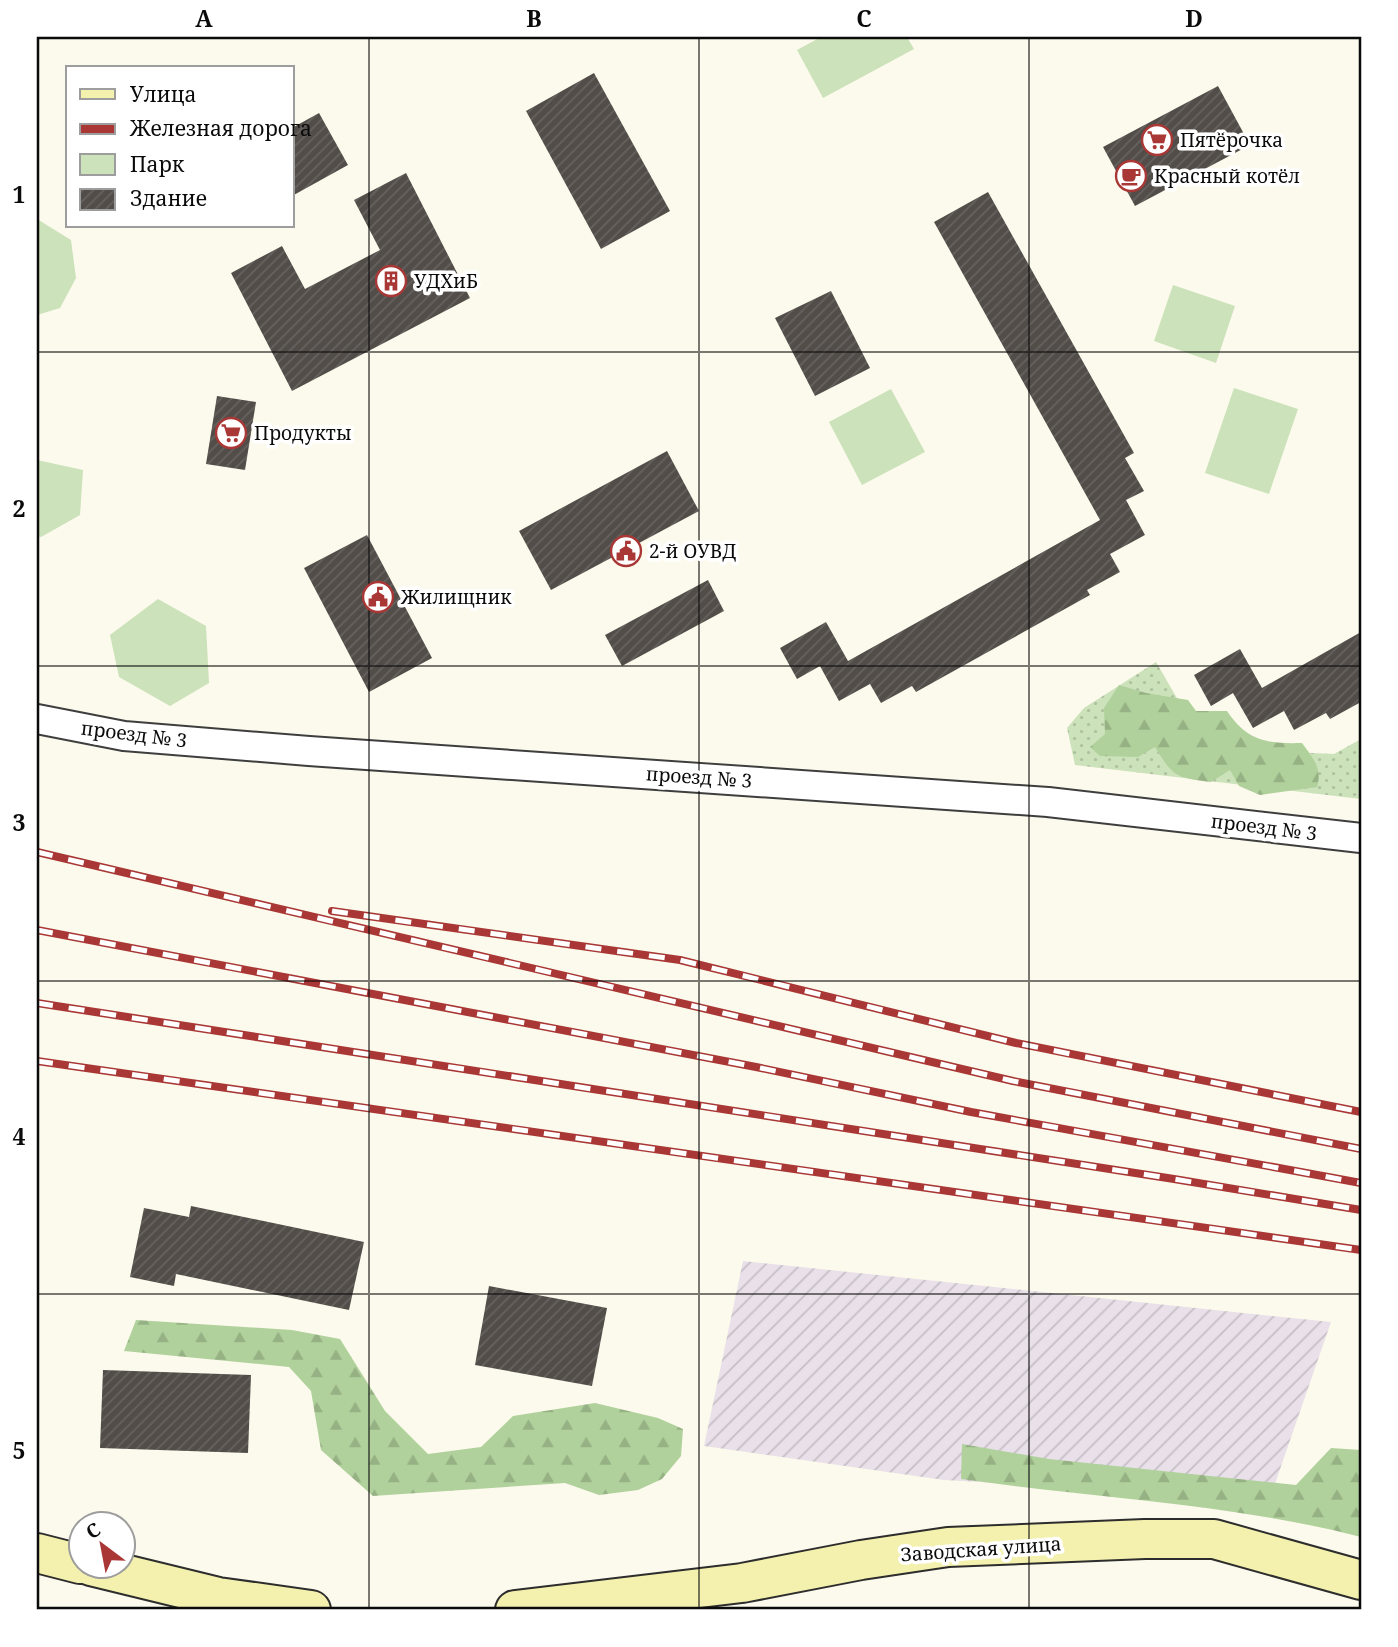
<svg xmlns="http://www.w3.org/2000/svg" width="1398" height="1647" font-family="'Noto Serif',serif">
	<defs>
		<pattern id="industrial-furrows" width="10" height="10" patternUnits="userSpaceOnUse" patternTransform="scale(1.75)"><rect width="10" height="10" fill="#e9e0e9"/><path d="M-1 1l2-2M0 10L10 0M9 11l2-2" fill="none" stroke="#c6bfc6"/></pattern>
		<pattern id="grass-dots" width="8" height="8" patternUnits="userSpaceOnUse" patternTransform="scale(1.75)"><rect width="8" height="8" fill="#cce2ba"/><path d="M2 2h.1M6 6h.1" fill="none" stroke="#aec19f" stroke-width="1.8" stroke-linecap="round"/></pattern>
		<pattern id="forest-firs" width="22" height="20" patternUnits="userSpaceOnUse" patternTransform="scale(1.75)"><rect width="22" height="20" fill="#b0d19b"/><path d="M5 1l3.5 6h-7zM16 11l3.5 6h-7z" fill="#96b284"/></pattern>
		<pattern id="building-hatch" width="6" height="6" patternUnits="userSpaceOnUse" patternTransform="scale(1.75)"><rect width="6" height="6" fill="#524d49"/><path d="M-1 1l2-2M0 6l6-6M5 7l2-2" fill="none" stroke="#66625f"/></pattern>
	</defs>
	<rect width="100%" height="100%" fill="#fcfaec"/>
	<path fill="url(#industrial-furrows)" d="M743,1261L1331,1322L1270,1498L944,1480L704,1446Z"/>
	<path fill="url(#grass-dots)" d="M1156,662L1192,724L1247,750L1334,754L1361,739V799L1075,765L1067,728L1084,708Z"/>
	<g fill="url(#forest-firs)">
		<path d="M1119,685L1146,693L1188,700L1196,711H1227C1247,741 1267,744 1302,743C1312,757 1323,768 1317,787L1260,795L1239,786L1230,770L1211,782C1177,778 1173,777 1155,747L1138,757L1100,756L1090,747L1105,734L1104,708Z"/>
		<path d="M136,1320L292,1330L340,1339L385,1411L428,1454L481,1447L513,1416L595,1403L658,1418L683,1429L681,1456L662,1479L638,1490L599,1495L565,1483L373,1496L321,1450L311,1391L289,1367L124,1351Z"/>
		<path d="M962,1444L1049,1459L1296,1485L1331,1448L1361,1450V1537C1230,1503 1094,1498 961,1479Z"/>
	</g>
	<g fill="#cce2ba">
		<path d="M821,37H907L914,49L823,98L797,50Z"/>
		<path d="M37,219L71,240L76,278L60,308L37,315Z"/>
		<path d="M1173,285L1235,306L1216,363L1154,341Z"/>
		<path d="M1234,388L1298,409L1269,494L1205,473Z"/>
		<path d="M891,389L925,452L862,485L829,422Z"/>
		<path d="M37,460L83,470L80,515L41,537L37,536Z"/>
		<path d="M158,599L206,626L209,683L170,706L119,677L110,635Z"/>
	</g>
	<g fill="url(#building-hatch)">
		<path d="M594,73L670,211L601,249L526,111Z"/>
		<path d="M1218,86L1250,145L1135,206L1103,147Z"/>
		<path d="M319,113L348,165L292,196V128Z"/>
		<path d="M406,173L470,298L292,391L231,273L282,246L305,289L380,250L354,200Z"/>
		<path d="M988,192L1134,453L1125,458L1144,491L1126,500L1145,535L1110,554L1120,572L1087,590L1090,595L916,692L912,686L881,703L870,684L839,701L820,666L797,679L780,648L826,622L848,661L1100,520L934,222Z"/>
		<path d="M831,291L870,368L815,396L775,318Z"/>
		<path d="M217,396L256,402L245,470L206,464Z"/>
		<path d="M667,451L699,511L551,590L519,531Z"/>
		<path d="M367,535L432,658L369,692L304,568Z"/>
		<path d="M708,580L724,611L622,666L605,635Z"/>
		<path d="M1361,632V702L1330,719L1326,713L1294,730L1284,711L1253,728L1233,693L1211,706L1194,675L1240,649L1262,688Z"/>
		<path d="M191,1206L364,1242L349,1310L176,1274L174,1286L130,1277L144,1208L189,1217Z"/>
		<path d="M489,1286L607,1308L592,1386L475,1365Z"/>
		<path d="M103,1370L251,1375L248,1453L100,1448Z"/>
	</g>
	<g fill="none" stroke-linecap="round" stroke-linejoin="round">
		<g stroke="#3e3e3e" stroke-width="32">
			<path id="street" d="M37,719L124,736L309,751L1048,802L1361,838"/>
		</g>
		<g stroke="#2d2d2d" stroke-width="42">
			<g id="secondary">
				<path d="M37,1553L80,1564"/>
				<path d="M91,1566L218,1597L311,1610"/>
				<path d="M515,1610L742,1583L861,1560L948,1547L1145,1539H1214L1361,1580"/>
			</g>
		</g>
		<use href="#street" stroke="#fff" stroke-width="28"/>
		<use href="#secondary" stroke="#f4f1af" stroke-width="38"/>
		<g stroke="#a93735" stroke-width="8">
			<g id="rail">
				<path d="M37,852L1013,1081L1361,1149"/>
				<path d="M332,911L680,960L1016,1043L1361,1112"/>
				<path d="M37,930L756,1067L971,1112L1361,1183"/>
				<path d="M37,1003L1174,1179L1361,1210"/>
				<path d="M37,1061L1361,1250"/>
			</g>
		</g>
		<use href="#rail" stroke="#fff" stroke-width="5" stroke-dasharray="16" stroke-linecap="butt"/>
	</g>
	<path fill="none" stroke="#0b0b0b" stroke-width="2" stroke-opacity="0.55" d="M369,37V1610M699,37V1610M1029,37V1610M37,352H1361M37,666H1361M37,981H1361M37,1294H1361"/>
	<defs>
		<g id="supermarket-ring" transform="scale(1.575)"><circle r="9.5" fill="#fff" stroke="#a93735" stroke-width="1.5"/><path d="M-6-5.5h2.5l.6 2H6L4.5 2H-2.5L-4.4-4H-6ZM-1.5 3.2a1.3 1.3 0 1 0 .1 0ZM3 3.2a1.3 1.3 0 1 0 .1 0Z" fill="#a93735"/></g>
		<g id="cafe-ring" transform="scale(1.575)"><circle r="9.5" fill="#fff" stroke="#a93735" stroke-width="1.5"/><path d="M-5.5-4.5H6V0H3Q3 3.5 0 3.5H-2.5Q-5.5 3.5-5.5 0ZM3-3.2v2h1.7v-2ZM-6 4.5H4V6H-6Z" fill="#a93735"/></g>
		<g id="building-ring" transform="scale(1.575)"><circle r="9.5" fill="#fff" stroke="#a93735" stroke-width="1.5"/><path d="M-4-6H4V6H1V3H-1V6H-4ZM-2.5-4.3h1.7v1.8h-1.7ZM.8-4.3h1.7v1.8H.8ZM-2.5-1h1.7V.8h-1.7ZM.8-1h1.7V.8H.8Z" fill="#a93735"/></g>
		<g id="civic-ring" transform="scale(1.575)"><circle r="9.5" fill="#fff" stroke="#a93735" stroke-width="1.5"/><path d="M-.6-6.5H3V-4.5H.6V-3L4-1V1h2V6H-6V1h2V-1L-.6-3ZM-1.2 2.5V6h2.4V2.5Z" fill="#a93735"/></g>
	</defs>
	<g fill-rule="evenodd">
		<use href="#supermarket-ring" x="1157" y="140"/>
		<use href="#cafe-ring" x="1131" y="176"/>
		<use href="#building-ring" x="391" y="281"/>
		<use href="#supermarket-ring" x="231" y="433"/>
		<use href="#civic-ring" x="626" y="551"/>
		<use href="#civic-ring" x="378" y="597"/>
	</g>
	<g text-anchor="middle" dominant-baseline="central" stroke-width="7" stroke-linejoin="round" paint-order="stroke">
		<g font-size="19" fill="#0b0b0b" stroke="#fff" text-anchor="start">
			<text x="1180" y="140">Пятёрочка</text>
			<text x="1154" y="176">Красный котёл</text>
			<text x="414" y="281">УДХиБ</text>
			<text x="254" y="433">Продукты</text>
			<text x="649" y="551">2-й ОУВД</text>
			<text x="401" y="597">Жилищник</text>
		</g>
		<g font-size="19" fill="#0b0b0b" stroke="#fff">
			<text transform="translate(134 734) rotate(7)">проезд № 3</text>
			<text transform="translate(699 777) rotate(4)">проезд № 3</text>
			<text transform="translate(1264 827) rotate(7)">проезд № 3</text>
			<text transform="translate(981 1549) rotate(-4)">Заводская улица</text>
		</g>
	</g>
	<rect width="1398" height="1647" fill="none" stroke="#ffffff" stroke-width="77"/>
	<rect x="66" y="66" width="228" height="161" fill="#ffffff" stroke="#9d9d9d" stroke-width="2"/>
	<rect x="80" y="89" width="35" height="10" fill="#f4f1af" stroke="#9d9d9d" stroke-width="2"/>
	<text x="130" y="102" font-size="21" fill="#0b0b0b">Улица</text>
	<rect x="80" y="124" width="35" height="10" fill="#a93735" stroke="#9d9d9d" stroke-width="2"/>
	<text x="130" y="136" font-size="21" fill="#0b0b0b">Железная дорога</text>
	<rect x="80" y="154" width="35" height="21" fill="#cce2ba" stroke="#9d9d9d" stroke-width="2"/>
	<text x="130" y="172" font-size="21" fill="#0b0b0b">Парк</text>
	<rect x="80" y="189" width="35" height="21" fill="url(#building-hatch)" stroke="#9d9d9d" stroke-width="2"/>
	<text x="130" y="206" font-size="21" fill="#0b0b0b">Здание</text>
	<g transform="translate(102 1545) rotate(328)"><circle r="33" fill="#ffffff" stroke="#9d9d9d" stroke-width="2"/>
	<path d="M0-5L12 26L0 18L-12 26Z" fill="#a93735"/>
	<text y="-10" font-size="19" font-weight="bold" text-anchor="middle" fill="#0b0b0b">С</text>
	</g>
	<rect x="38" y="38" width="1322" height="1570" fill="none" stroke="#0b0b0b" stroke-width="2.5"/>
	<g font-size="23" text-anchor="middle" font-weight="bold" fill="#0b0b0b">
		<text x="204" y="27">A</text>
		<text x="534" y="27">B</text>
		<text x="864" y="27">C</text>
		<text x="1194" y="27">D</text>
		<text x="19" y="203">1</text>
		<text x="19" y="517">2</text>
		<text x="19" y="831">3</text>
		<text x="19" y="1145">4</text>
		<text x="19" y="1459">5</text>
	</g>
</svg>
